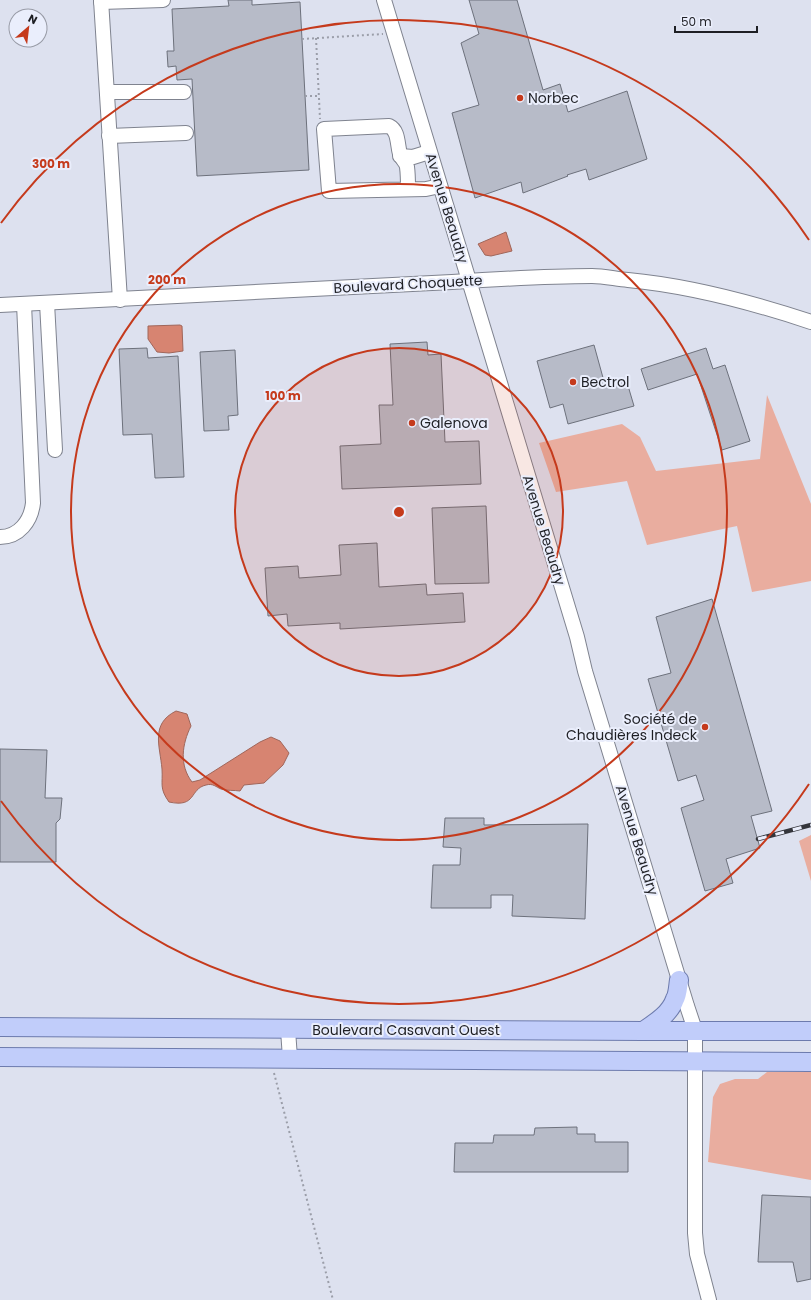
<svg xmlns="http://www.w3.org/2000/svg" width="811" height="1300" font-family="Poppins,sans-serif">
	<rect width="100%" height="100%" fill="#dde1ef"/>
	<g fill="#e9ad9f">
		<path d="M767,395L811,504V581L752,592L737,526L647,545L627,481L556,492L539,443L622,424L640,437L656,471L760,459Z"/>
		<path d="M811,835V881L799,841Z"/>
		<path d="M767,1072H811V1180L708,1162L713,1097L720,1084L735,1079H758Z"/>
	</g>
	<g fill="#d78471" stroke="#a0665a">
		<path d="M506,232L512,251L491,256L485,255L478,244Z"/>
		<path d="M180,325L182,326L183,351L169,353L157,352L148,339V326Z"/>
		<path d="M176,711L187,714L191,726C182,744 179,765 192,782L200,780L260,742L271,737L280,741L289,753L283,765L264,783L244,785L240,791C234,790 227,791 221,789C216,787 213,783 206,785C189,789 197,808 169,802C159,788 163,784 162,769C160,746 150,724 176,711Z"/>
	</g>
	<g fill="#b7bbc8" stroke="#6d717c">
		<path d="M228,0H252V5L300,2L309,170L197,176L192,79L177,80L176,66L168,67L167,51H174L172,9L229,6Z"/>
		<path d="M469,0H517L543,90L560,84L568,112L627,91L647,159L589,180L586,169L567,175L568,176L523,193L521,182L475,198L452,113L479,105L461,43L479,34Z"/>
		<path d="M427,342L428,355L441,354L445,442L479,441L481,484L342,489L340,446L381,444L379,405H393L390,344Z"/>
		<path d="M594,345L605,385L626,379L634,406L568,424L563,404L550,408L537,361Z"/>
		<path d="M147,348L148,358L178,356L184,477L155,478L152,434L123,435L119,349Z"/>
		<path d="M706,348L713,369L725,365L750,441L722,450L697,374L648,390L641,369Z"/>
		<path d="M235,350L238,415L228,416L229,430L204,431L200,352Z"/>
		<path d="M486,506L489,583L435,584L432,508Z"/>
		<path d="M377,543L379,587L426,584L427,595L463,593L465,622L340,629V623L288,626L287,614L268,616L265,568L298,566L299,578L341,575L339,545Z"/>
		<path d="M712,599L772,811L751,816L760,848L726,859L733,883L705,891L681,808L704,800L696,775L678,781L648,679L671,673L656,617Z"/>
		<path d="M0,749L47,750L45,798H62L60,819L56,823V862H0Z"/>
		<path d="M445,818H484V825L588,824L585,919L512,916L513,895H491V908H431L433,865H460L461,848L443,847Z"/>
		<path d="M577,1127V1134H595V1142H628V1172H454L455,1143H493L494,1135H534L535,1128Z"/>
		<path d="M762,1195L811,1197V1279L797,1282L793,1262H758Z"/>
	</g>
	<g fill="none" stroke-linecap="round" stroke-linejoin="round">
		<g stroke="#7f838f" stroke-width="16">
			<g id="minor">
				<path d="M101,0L120,300"/>
				<path d="M384,0C448,213 513,425 577,637L585,671L687,1006L695,1030V1233L697,1254L709,1300"/>
				<path d="M101,2L163,0"/>
				<path d="M107,92H184"/>
				<path d="M109,136L186,133"/>
				<path d="M400,156L413,157L429,152"/>
				<path d="M408,189C408,182 408,174 407,167C406,161 401,159 400,154C397,144 399,131 389,126L324,129L329,191L426,189L440,186"/>
				<path d="M47,303L55,450"/>
				<path d="M0,305L452,282C498,279 545,276 592,276C604,276 616,279 628,280C691,286 751,302 811,322"/>
				<path d="M0,537C19,537 31,521 33,503L24,304"/>
				<path d="M288,1030L290,1058"/>
			</g>
		</g>
		<g stroke="#6d7bad" stroke-width="20">
			<g id="major">
				<path d="M0,1027L643,1031H811"/>
				<path d="M643,1031C655,1023 670,1014 675,999C678,994 678,986 679,980"/>
				<path d="M0,1057L811,1062"/>
			</g>
		</g>
		<g stroke="#9b9ea9" stroke-width="2" stroke-dasharray="2 3" stroke-linecap="butt">
			<path d="M316,38L320,119"/>
			<path d="M302,39L383,34"/>
			<path d="M305,96H319"/>
			<path d="M274,1073L333,1300"/>
		</g>
		<use href="#minor" stroke="#fff" stroke-width="14"/>
		<use href="#major" stroke="#c1cdfa" stroke-width="18"/>
		<g stroke="#34353b" stroke-width="4.5">
			<path id="rail" d="M758,839L811,825"/>
		</g>
		<use href="#rail" stroke="#eaeefc" stroke-width="3" stroke-dasharray="9" stroke-linecap="butt"/>
	</g>
	<circle cx="399" cy="512" r="164" fill="#c53a1c" fill-opacity=".12"/>
	<g fill="none" stroke="#c53a1c" stroke-width="2">
		<circle cx="399" cy="512" r="164"/>
		<circle cx="399" cy="512" r="328"/>
		<path d="M809 784A492 492 0 0 1 1 801M1 223A492 492 0 0 1 809 240"/>
	</g>
	<g fill="#c53a1c" stroke="#eaeefc" stroke-width="1.5">
		<circle cx="520" cy="98" r="4"/>
		<circle cx="573" cy="382" r="4"/>
		<circle cx="412" cy="423" r="4"/>
		<circle cx="705" cy="727" r="4"/>
	</g>
	<g text-anchor="middle" dominant-baseline="central" stroke-width="4" stroke-linejoin="round" paint-order="stroke">
		<g font-size="14" fill="#1e1f24" stroke="#eaeefc" text-anchor="start">
			<text x="528" y="98">Norbec</text>
			<text x="581" y="382">Bectrol</text>
			<text x="420" y="423">Galenova</text>
			<text x="697" y="719" text-anchor="end">Société de<tspan x="697" dy="16">Chaudières Indeck</tspan></text>
		</g>
		<g font-size="14" fill="#1e1f24" stroke="#eaeefc">
			<text transform="translate(447 208) rotate(73)">Avenue Beaudry</text>
			<text transform="translate(408 284) rotate(-3)">Boulevard Choquette</text>
			<text transform="translate(544 530) rotate(73)">Avenue Beaudry</text>
			<text transform="translate(637 840) rotate(73)">Avenue Beaudry</text>
			<text x="406" y="1030">Boulevard Casavant Ouest</text>
		</g>
	</g>
	<circle cx="399" cy="512" r="6" fill="#c53a1c" stroke="#eaeefc" stroke-width="2"/>
	<g font-size="12" text-anchor="middle" font-weight="bold" fill="#c53a1c" stroke="#eaeefc" stroke-width="4" stroke-linejoin="round" paint-order="stroke">
		<text x="51" y="168">300 m</text>
		<text x="167" y="284">200 m</text>
		<text x="283" y="400">100 m</text>
	</g>
	<g transform="translate(28 28) rotate(28)"><circle r="19" fill="#eaeefc" stroke="#989ba6"/>
	<path d="M0-3L7 15L0 10L-7 15Z" fill="#c53a1c"/>
	<text y="-6" font-size="11" font-weight="bold" text-anchor="middle" fill="#1e1f24">N</text>
	</g>
	<path d="M675 26v6h82v-6" fill="none" stroke="#1e1f24" stroke-width="2"/>
	<text x="681" y="26" font-size="12" fill="#1e1f24" stroke="#eaeefc" stroke-width="3" paint-order="stroke">50 m</text>
</svg>
